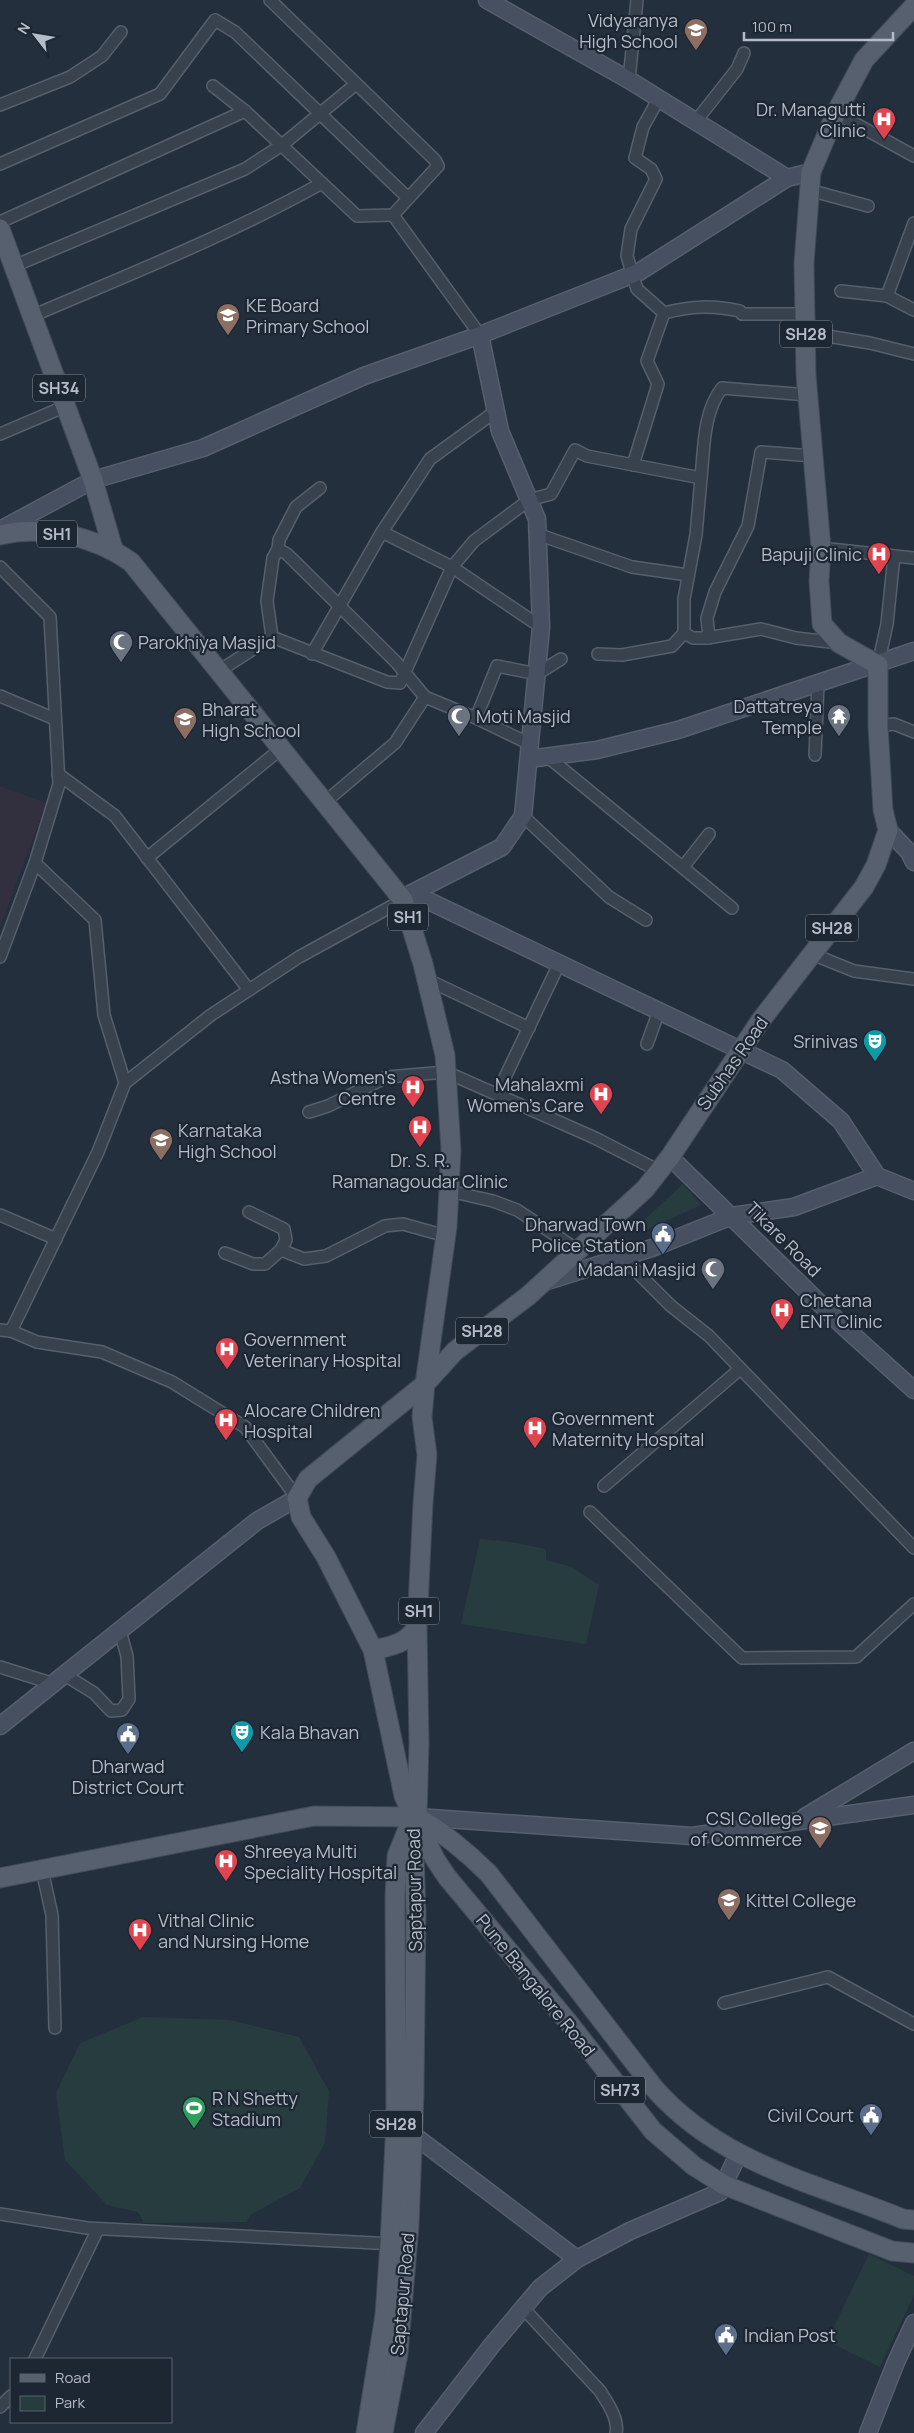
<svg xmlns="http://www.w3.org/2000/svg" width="914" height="2433" font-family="Manrope,sans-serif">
	<rect width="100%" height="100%" fill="#242f3e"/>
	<path fill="#32303f" d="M0,786L46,803L0,927Z"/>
	<g fill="#263c3f">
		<path d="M683,1184L701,1205L645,1231L640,1224Z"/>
		<path d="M480,1539L511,1542L546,1549V1560L572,1567L599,1585L586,1644L461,1624Z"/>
		<path d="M143,2017L230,2020L299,2037L329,2091L325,2143L300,2188L250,2215L247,2222L144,2223L138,2212L107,2205L65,2160L56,2093L80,2043Z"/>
		<path d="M869,2254L914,2276V2295L880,2367L827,2341Z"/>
	</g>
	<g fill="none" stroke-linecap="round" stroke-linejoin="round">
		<g stroke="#565f6c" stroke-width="14">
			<g id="street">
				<path d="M629,80L637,0"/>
				<path d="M213,86L245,111L357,216L393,215L438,166L435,160L270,0"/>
				<path d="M659,98L643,127L635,158L651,169L656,179L631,229L627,256L637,289L664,313C692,306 711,305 740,311L742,314H805"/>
				<path d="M0,105L70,77L102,56L121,32"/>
				<path d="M836,113L914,156"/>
				<path d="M696,121L737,69L744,53"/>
				<path d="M0,164L160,94L215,20L235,32L408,198"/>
				<path d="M809,190L868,206"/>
				<path d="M393,215L480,335"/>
				<path d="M0,222L245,111"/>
				<path d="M14,266L245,169L282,145L356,84"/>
				<path d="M841,291L887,296L914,223"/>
				<path d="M887,296L914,310"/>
				<path d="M32,316C130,274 229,235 322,183"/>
				<path d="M806,342L827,336L870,343L914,354"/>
				<path d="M0,434L66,406"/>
				<path d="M633,465L658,384L647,361L664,313"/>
				<path d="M701,478C704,449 703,412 722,388L808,395"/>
				<path d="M382,532L430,459L496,411"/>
				<path d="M537,534L632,567L688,575"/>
				<path d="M821,548L914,558"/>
				<path d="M278,549L287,554L396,662L425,697L476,718L530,744"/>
				<path d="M0,567L50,617L59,784L35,863L0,957"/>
				<path d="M272,637L387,682L400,683L452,567L474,541L529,500L551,494L575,450L587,456L701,478L696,535L684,599V633L693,638H707L761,629L796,638L839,643"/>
				<path d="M272,637L267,601L273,558L278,549L279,540L296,507L320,488"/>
				<path d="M709,638L707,618L715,592L748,526L761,452L812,456"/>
				<path d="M312,654L382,532L452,567L541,627"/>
				<path d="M598,654L622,655L672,646L684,633"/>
				<path d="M878,665L887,624L894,556"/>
				<path d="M219,671L272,637"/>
				<path d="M0,696L55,719"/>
				<path d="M476,718L497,666L537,674L561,659"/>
				<path d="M878,726L894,724L914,732"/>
				<path d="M815,755L818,684"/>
				<path d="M548,757L732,908"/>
				<path d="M58,774L115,816L249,990"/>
				<path d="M325,802L395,743L425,697"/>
				<path d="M523,816L609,897L646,920"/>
				<path d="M147,858L282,748"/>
				<path d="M35,863L95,920L104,1015L125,1083"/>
				<path d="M683,867L709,834"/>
				<path d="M812,954L854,971L914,979"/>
				<path d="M426,979L529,1028"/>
				<path d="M647,1044L659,1011"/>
				<path d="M497,1094L559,964"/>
				<path d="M309,1112L328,1106L387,1077L446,1072L595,1138L659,1171"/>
				<path d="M449,1191L493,1201L517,1210L578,1250"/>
				<path d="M249,1212L284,1229L286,1240L281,1250L304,1259L326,1256L385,1226L403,1224L446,1236"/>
				<path d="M0,1215L56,1239"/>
				<path d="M225,1253L253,1264H265L281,1250"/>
				<path d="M622,1257L671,1306L709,1336L914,1548"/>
				<path d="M0,1330L11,1331L37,1342L102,1352L172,1382L245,1427L297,1498"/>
				<path d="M11,1331L98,1152L125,1083L211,1015L249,990L299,957L403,900"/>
				<path d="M604,1486L740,1369"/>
				<path d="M590,1512L742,1658L856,1657L914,1604"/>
				<path d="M0,1667L54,1684"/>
				<path d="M65,1675L94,1693L111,1711L122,1710L129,1699L127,1656L120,1631"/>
				<path d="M42,1870L52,1915L55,2028"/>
				<path d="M724,2003L828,1977L914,2024"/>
				<path d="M0,2214L87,2228L394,2244"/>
				<path d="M524,2309L600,2391C607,2402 619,2419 616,2433"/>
				<path d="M35,2359L98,2229"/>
				<path d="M0,2407L11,2396"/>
			</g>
		</g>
		<g stroke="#565f6c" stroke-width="19">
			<g id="secondary">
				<path d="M487,0L629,80L787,178"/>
				<path d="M0,530L93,480L203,448L364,376L480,335L639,272L787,178L811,172"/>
				<path d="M529,759L597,750L678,730L914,651"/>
				<path d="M888,830L909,852L914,862"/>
				<path d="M412,893L782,1070L841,1121L877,1176"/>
				<path d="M403,900L412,893L502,847L523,816L541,627L537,519L500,431L480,335"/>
				<path d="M670,1157L844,1327L914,1390"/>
				<path d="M544,1282L652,1248L732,1216L794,1207L877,1176L914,1191"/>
				<path d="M0,1726L257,1521L297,1498"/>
				<path d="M417,1817L692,1836L914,1805"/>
				<path d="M805,1817L914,1751"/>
				<path d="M403,2127L577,2259"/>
				<path d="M424,2433L492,2345L540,2288L577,2259L630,2231L720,2192L738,2155"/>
				<path d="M868,2433L896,2362L914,2323"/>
			</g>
		</g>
		<g stroke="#414a57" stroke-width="21">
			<g id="primary">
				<path d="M914,6L864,60L836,113L811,172L804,263L806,375L821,548L819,581L822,624L839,643L878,665V726L883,810L888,830L876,865L864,887L761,1020L670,1157L645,1189L528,1296L455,1351L425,1384L308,1479L297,1498L301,1517L326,1557L373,1650L404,1796L435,1859L447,1877L568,2022L653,2131L694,2166L724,2185L892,2251L914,2253"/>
				<path d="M0,229L93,480L113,549"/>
				<path d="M0,535C45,525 94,536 131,562L403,900L423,964L445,1055L451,1150L447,1227L425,1384L422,1417L427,1455L423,1503L417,1627L419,1743L417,1817C444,1833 467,1852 489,1874L654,2088C721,2164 813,2182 903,2219L914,2220"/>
				<path d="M373,1650C392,1646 406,1644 417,1627"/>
				<path d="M0,1878L314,1816L417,1817"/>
				<path d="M366,2433L385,2315L390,2243L396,2121L395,1895L397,1856L413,1816"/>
				<path d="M383,2433L398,2354L409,2226L414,2093L416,1912L413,1825"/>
			</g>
		</g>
		<use href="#street" stroke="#38414e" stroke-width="11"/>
		<use href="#secondary" stroke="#465061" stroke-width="16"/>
		<use href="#primary" stroke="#56606e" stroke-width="19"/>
	</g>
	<defs>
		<g id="school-pin" transform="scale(1.25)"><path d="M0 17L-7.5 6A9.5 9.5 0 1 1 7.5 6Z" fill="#8d6e63" stroke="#1d2633"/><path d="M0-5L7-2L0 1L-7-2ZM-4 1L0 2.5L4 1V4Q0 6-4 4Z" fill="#fff"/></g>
		<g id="hospital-pin" transform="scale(1.25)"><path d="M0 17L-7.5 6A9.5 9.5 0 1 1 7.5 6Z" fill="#e0444e" stroke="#1d2633"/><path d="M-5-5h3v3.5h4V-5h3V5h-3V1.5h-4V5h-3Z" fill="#fff"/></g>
		<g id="mosque-pin" transform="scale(1.25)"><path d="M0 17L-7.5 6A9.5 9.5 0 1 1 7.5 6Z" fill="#6b7280" stroke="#1d2633"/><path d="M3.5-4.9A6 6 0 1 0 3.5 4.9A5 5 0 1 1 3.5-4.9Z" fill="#fff"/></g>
		<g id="temple-pin" transform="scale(1.25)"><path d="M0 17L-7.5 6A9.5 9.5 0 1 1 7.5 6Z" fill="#6b7280" stroke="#1d2633"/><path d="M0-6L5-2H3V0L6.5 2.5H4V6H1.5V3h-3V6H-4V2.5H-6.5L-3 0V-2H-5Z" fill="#fff"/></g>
		<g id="theatre-pin" transform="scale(1.25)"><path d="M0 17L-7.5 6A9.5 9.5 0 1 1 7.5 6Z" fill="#0f9aa8" stroke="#1d2633"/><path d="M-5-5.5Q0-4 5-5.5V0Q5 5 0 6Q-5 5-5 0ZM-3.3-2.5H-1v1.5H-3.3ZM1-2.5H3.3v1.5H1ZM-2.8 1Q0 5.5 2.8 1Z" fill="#fff"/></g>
		<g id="civic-pin" transform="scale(1.25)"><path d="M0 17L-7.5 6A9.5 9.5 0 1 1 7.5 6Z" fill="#5c6f8a" stroke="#1d2633"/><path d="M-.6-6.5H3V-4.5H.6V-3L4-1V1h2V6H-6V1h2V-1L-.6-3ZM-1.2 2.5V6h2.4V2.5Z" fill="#fff"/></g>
		<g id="university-pin" transform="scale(1.25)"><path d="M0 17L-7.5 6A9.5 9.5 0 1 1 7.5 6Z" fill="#8d6e63" stroke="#1d2633"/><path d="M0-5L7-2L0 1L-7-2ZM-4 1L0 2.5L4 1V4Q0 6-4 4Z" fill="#fff"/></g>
		<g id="stadium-pin" transform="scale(1.25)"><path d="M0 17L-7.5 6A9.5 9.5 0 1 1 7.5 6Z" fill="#2e9e5b" stroke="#1d2633"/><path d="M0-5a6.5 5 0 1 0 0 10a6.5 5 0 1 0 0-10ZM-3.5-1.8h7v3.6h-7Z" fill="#fff"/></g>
	</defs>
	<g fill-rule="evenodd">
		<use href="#school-pin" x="696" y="30"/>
		<use href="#hospital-pin" x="884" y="119"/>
		<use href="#school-pin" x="228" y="315"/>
		<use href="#hospital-pin" x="879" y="554"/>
		<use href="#mosque-pin" x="121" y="642"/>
		<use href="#mosque-pin" x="459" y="716"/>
		<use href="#temple-pin" x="839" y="716"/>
		<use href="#school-pin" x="185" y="719"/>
		<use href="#theatre-pin" x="875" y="1041"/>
		<use href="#hospital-pin" x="413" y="1087"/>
		<use href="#hospital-pin" x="601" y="1094"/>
		<use href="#hospital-pin" x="420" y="1127"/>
		<use href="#school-pin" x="161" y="1140"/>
		<use href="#civic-pin" x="663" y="1234"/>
		<use href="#mosque-pin" x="713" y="1269"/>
		<use href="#hospital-pin" x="782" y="1310"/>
		<use href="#hospital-pin" x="227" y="1349"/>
		<use href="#hospital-pin" x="226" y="1420"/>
		<use href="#hospital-pin" x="535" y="1428"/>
		<use href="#theatre-pin" x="242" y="1732"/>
		<use href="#civic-pin" x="128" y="1734"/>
		<use href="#university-pin" x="820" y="1828"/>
		<use href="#hospital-pin" x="226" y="1861"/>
		<use href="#university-pin" x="729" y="1900"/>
		<use href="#hospital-pin" x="140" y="1930"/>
		<use href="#stadium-pin" x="194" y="2108"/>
		<use href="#civic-pin" x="871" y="2115"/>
		<use href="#civic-pin" x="726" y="2335"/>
	</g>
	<g text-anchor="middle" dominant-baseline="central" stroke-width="4.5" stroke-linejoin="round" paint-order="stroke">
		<g fill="#1d2633" stroke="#878f9c" stroke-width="1">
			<rect x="780" y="320.5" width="52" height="27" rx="4"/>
			<rect x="33" y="374.5" width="52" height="27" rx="4"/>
			<rect x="37" y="520.5" width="40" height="27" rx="4"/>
			<rect x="388" y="903.5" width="40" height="27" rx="4"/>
			<rect x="806" y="914.5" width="52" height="27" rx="4"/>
			<rect x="456" y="1317.5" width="52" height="27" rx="4"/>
			<rect x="399" y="1597.5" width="40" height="27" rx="4"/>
			<rect x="595" y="2076.5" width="50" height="27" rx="4"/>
			<rect x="370" y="2110.5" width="52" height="27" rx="4"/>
		</g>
		<g font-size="16" font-weight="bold" fill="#b4bcc9">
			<text x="806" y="334">SH28</text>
			<text x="59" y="388">SH34</text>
			<text x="57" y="534">SH1</text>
			<text x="408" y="917">SH1</text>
			<text x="832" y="928">SH28</text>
			<text x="482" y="1331">SH28</text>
			<text x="419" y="1611">SH1</text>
			<text x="620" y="2090">SH73</text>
			<text x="396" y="2124">SH28</text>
		</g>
		<g font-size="18" fill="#b4bcc9" stroke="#1d2633" text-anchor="start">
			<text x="678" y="20" text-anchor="end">Vidyaranya<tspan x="678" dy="21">High School</tspan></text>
			<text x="866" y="109" text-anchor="end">Dr. Managutti<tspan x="866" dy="21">Clinic</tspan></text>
			<text x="246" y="305">KE Board<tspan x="246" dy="21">Primary School</tspan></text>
			<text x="862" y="554" text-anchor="end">Bapuji Clinic</text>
			<text x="138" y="642">Parokhiya Masjid</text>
			<text x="822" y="706" text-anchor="end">Dattatreya<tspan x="822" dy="21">Temple</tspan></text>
			<text x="202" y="709">Bharat<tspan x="202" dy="21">High School</tspan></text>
			<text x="476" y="716">Moti Masjid</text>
			<text x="858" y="1041" text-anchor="end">Srinivas</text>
			<text x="396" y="1077" text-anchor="end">Astha Women's<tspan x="396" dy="21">Centre</tspan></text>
			<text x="584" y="1084" text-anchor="end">Mahalaxmi<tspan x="584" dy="21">Women's Care</tspan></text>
			<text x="178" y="1130">Karnataka<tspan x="178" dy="21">High School</tspan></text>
			<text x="420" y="1160" text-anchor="middle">Dr. S. R.<tspan x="420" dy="21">Ramanagoudar Clinic</tspan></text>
			<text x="646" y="1224" text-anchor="end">Dharwad Town<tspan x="646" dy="21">Police Station</tspan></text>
			<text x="696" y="1269" text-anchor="end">Madani Masjid</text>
			<text x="800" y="1300">Chetana<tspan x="800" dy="21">ENT Clinic</tspan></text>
			<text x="244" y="1339">Government<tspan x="244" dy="21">Veterinary Hospital</tspan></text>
			<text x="244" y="1410">Alocare Children<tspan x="244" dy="21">Hospital</tspan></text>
			<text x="552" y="1418">Government<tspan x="552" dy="21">Maternity Hospital</tspan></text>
			<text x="260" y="1732">Kala Bhavan</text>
			<text x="128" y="1766" text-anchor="middle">Dharwad<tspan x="128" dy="21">District Court</tspan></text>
			<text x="802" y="1818" text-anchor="end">CSI College<tspan x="802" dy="21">of Commerce</tspan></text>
			<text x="244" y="1851">Shreeya Multi<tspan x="244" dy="21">Speciality Hospital</tspan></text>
			<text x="746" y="1900">Kittel College</text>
			<text x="158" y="1920">Vithal Clinic<tspan x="158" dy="21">and Nursing Home</tspan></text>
			<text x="212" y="2098">R N Shetty<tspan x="212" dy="21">Stadium</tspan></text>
			<text x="854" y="2115" text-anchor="end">Civil Court</text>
			<text x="744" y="2335">Indian Post</text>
		</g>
		<g font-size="18" fill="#b4bcc9" stroke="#1d2633">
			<text transform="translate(732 1063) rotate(-55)">Subhas Road</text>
			<text transform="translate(784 1239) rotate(45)">Tikare Road</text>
			<text transform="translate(414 1890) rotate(-91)">Saptapur Road</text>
			<text transform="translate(536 1985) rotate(51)">Pune Bangalore Road</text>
			<text transform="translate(402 2294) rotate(-85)">Saptapur Road</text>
		</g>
	</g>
	<rect x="10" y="2358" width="162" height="65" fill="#1d2633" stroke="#59626f"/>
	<rect x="20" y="2374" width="25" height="8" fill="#56606e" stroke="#59626f"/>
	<text x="55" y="2383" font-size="15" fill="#b4bcc9">Road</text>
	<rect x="20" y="2396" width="25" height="15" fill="#263c3f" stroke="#59626f"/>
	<text x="55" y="2408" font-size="15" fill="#b4bcc9">Park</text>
	<g transform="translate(35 35) rotate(301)" stroke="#1d2633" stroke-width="4" paint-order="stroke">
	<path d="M0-4L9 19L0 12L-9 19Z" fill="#b4bcc9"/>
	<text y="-8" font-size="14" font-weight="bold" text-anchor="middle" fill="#b4bcc9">N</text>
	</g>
	<path d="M744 32v8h149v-8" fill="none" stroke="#b4bcc9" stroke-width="2.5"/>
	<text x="752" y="32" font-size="15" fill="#b4bcc9" stroke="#1d2633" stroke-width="4" paint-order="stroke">100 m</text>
</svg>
